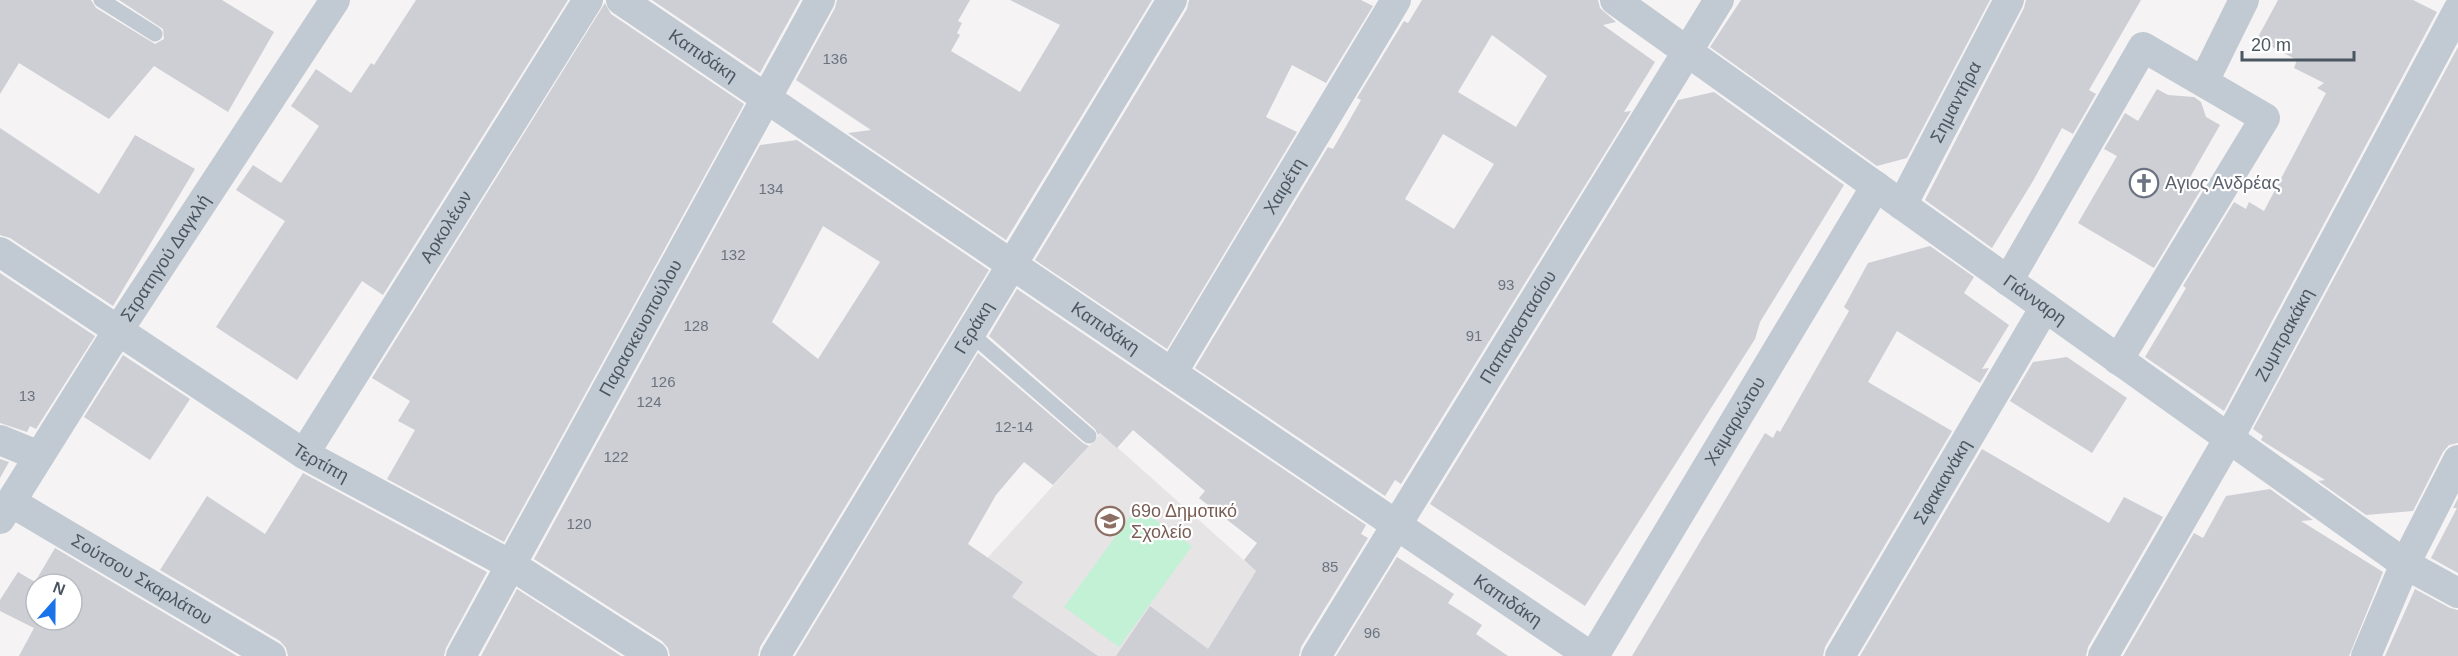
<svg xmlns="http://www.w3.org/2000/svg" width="2458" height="656" font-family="Arial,sans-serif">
	<rect width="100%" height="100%" fill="#f5f3f3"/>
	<path fill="#e6e4e5" d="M1101,433L1256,571L1208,649L1167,656H917L981,565Z"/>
	<path fill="#c3f1d5" d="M1137,507L1192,546L1119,647L1064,607Z"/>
	<g fill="#cdcfd5" fill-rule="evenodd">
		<path d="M0,0H91L96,8L155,44L164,39L163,29L119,0H222L274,32L228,112L154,66L109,119L19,63L0,94Z"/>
		<path d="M416,0H568L383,295L362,281L297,380L216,327L285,221L236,190L253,165L281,183L319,126L291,106L316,69L351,93L371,63L374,65Z"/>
		<path d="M652,0H800L760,73Z"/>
		<path d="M837,0H970L958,21L962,23L957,33L960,35L951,51L1020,92L1060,25L1010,0H1152L1006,240L848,133L871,130L796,80L835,8Z"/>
		<path d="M1189,0H1361L1373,6L1326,83L1292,65L1266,117L1297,132L1167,349L1035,260L1187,9Z"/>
		<path d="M1422,0H1598L1600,8L1616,22L1603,25L1655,62L1624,112L1631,111L1401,484L1395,480L1385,496L1195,368L1328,147L1333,149L1361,100L1357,98L1404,21L1408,23ZM1492,35L1547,76L1516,127L1458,92ZM1443,134L1494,164L1454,229L1405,199Z"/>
		<path d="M1741,0H1990L1907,158L1877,166L1710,47Z"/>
		<path d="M2026,0H2141L2089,90L2096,94L2073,134L2062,128L2033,181L1992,248L1925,200L2024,8Z"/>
		<path d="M2278,0H2413L2437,12L2224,411L2145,357L2186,288L2183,286L2234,202L2246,209L2249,202L2264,211L2326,93L2317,88L2324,83L2294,68L2297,60L2257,39Z"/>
		<path d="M605,3L611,14L744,104L504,542L387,479L415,430L398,421L410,401L372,378Z"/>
		<path d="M2458,47V443L2449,445L2443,452L2413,511L2366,515L2318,481L2325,480L2261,440L2263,436L2253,429Z"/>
		<path d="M2157,89L2168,95L2194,97L2201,102L2206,117L2220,125L2189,179L2203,186L2154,268L2078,223L2117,156L2104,149L2125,113L2138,121Z"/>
		<path d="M1714,92L1844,185L1760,322L1755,339L1585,606L1430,504L1678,100Z"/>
		<path d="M0,128L99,194L135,135L195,169L113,306L10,238L0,235Z"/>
		<path d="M797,140L989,270L760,647L758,656H670L668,648L662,641L534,559L760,145ZM823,226L880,262L818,359L772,322Z"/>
		<path d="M1930,246L1974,277L1964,293L2009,325L1982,369L1989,368L1980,383L1897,331L1868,382L1952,431L1825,647L1823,656H1632L1765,433L1773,438L1777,430L1780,432L1849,311L1844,307L1868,263Z"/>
		<path d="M0,273L95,336L36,429L30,426L27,432L0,423Z"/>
		<path d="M1017,289L1366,525L1361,534L1368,538L1301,647L1299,656H1116L1150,606L1208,649L1256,571L1244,560L1257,543L1199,498L1205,491L1133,430L1117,448L1100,433L1098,435L1095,429L989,336Z"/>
		<path d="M978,353L1083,443L1089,446L1053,485L1024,462L996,495L968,544L1023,582L1012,597L1098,656H795Z"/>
		<path d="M123,355L190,399L150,460L84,417Z"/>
		<path d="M2067,357L2127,398L2092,453L2010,401L2033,362Z"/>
		<path d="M1982,449L2109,523L2124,497L2163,517L2088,647L2086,656H1860Z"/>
		<path d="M0,459L9,462L0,478Z"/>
		<path d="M303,473L487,572L446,648L444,656H288L286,648L280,641L160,570L207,496L265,534Z"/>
		<path d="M2270,489L2313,520L2301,521L2383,572L2349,656H2123L2194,533L2203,538L2226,496Z"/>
		<path d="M2458,498V573L2431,558L2457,508H2453Z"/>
		<path d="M55,548L237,656H19L34,628L0,611V600L18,572L35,582ZM36,584H72V620H36Z"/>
		<path d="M1397,557L1454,594L1448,603L1482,625L1476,634L1508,656H1336Z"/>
		<path d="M517,589L621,656H481Z"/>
		<path d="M2415,589L2450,608L2458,610V656H2385Z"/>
	</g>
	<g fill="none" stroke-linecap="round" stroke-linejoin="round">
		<g stroke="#c1cad2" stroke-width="15">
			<path d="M101,0L155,34"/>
			<path d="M970,333L1089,436"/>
		</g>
		<g stroke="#c1cad2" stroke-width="30">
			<path id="s1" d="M621,0L1590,656"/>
			<path id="s2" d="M1615,0L2405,564L2458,593"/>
			<path d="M2204,81L2244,0"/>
			<path id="s3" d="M1902,205L2009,0"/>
			<path id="s4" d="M0,252L304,454L511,565L653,656"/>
			<path d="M2008,281L2143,47L2265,118L2118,360"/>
			<path id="s5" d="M1172,373L1396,0"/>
			<path d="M0,440L39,456"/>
			<path id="s6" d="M304,454L588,0"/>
			<path id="s7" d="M11,502L271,656"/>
			<path id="s8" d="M0,519L119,329L335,0"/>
			<path id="s9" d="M461,656L820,0"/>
			<path id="s10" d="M775,656L1172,0"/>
			<path id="s11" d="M1316,656L1719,0"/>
			<path id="s12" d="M1594,656L1876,186"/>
			<path id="s13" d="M1840,656L2045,307"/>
			<path id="s14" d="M2103,656L2229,438L2458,10"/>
			<path d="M2366,656L2405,564L2458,460"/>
		</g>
	</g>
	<defs>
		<g id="church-ring" transform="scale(1.5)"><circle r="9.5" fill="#fff" stroke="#6b7280" stroke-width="1.5"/><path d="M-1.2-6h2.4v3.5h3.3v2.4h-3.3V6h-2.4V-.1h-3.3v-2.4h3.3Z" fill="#6b7280"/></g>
		<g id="school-ring" transform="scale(1.5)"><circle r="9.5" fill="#fff" stroke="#8d6e63" stroke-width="1.5"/><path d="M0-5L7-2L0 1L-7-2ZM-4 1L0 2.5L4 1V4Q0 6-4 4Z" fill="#8d6e63"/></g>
	</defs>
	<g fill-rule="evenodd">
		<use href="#church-ring" x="2144" y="183"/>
		<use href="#school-ring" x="1110" y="521"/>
	</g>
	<g text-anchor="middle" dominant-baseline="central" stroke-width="4.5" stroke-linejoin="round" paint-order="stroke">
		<g font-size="15" fill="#6b747e">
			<text x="835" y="58">136</text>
			<text x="771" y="188">134</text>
			<text x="733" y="254">132</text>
			<text x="1506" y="284">93</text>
			<text x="696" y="325">128</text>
			<text x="1474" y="335">91</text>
			<text x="663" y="381">126</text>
			<text x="27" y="395">13</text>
			<text x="649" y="401">124</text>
			<text x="1014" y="426">12-14</text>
			<text x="616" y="456">122</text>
			<text x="579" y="523">120</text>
			<text x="1330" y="566">85</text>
			<text x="1372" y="632">96</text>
		</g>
		<g font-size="18" fill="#4a5661" stroke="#fff">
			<text stroke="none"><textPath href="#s1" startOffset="99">Καπιδάκη</textPath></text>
			<text stroke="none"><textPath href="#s3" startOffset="116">Σημαντήρα</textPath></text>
			<text stroke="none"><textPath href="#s5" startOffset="218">Χαιρέτη</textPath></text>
			<text stroke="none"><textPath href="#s6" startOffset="268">Αρκολέων</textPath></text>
			<text stroke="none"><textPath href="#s8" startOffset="309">Στρατηγού Δαγκλή</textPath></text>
			<text stroke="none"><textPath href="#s2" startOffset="516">Γιάνναρη</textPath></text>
			<text stroke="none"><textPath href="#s9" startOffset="374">Παρασκευοπούλου</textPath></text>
			<text stroke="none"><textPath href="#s10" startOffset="384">Γεράκη</textPath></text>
			<text stroke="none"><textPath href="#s1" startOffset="585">Καπιδάκη</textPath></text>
			<text stroke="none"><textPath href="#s11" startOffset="386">Παπαναστασίου</textPath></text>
			<text stroke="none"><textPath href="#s14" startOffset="369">Ζυμπρακάκη</textPath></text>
			<text stroke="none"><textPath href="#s12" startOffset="274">Χειμαριώτου</textPath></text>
			<text stroke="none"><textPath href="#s4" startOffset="384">Τερτίπη</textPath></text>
			<text stroke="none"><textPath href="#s13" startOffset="202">Σφακιανάκη</textPath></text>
			<text stroke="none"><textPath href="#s7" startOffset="152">Σούτσου Σκαρλάτου</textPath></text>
			<text stroke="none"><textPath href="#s1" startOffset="1071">Καπιδάκη</textPath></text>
		</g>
		<g font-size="18" fill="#5b616d" stroke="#fff" text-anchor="start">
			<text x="2165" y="183">Αγιος Ανδρέας</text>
		</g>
		<g font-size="18" fill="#785e54" stroke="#fff" text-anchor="start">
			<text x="1131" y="511">69ο Δημοτικό<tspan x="1131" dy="21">Σχολείο</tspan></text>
		</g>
	</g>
	<g transform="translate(54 602) rotate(21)"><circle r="28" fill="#ffffff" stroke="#b7bbc0" stroke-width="1.5"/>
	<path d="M0-4.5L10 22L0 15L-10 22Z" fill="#1a73e8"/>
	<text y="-9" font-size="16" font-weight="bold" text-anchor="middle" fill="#4a5661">N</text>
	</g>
	<path d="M2242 51v9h112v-9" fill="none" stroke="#4a5661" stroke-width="3"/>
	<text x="2251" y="51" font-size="18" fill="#4a5661" stroke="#ffffff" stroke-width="4.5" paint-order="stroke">20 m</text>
</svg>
